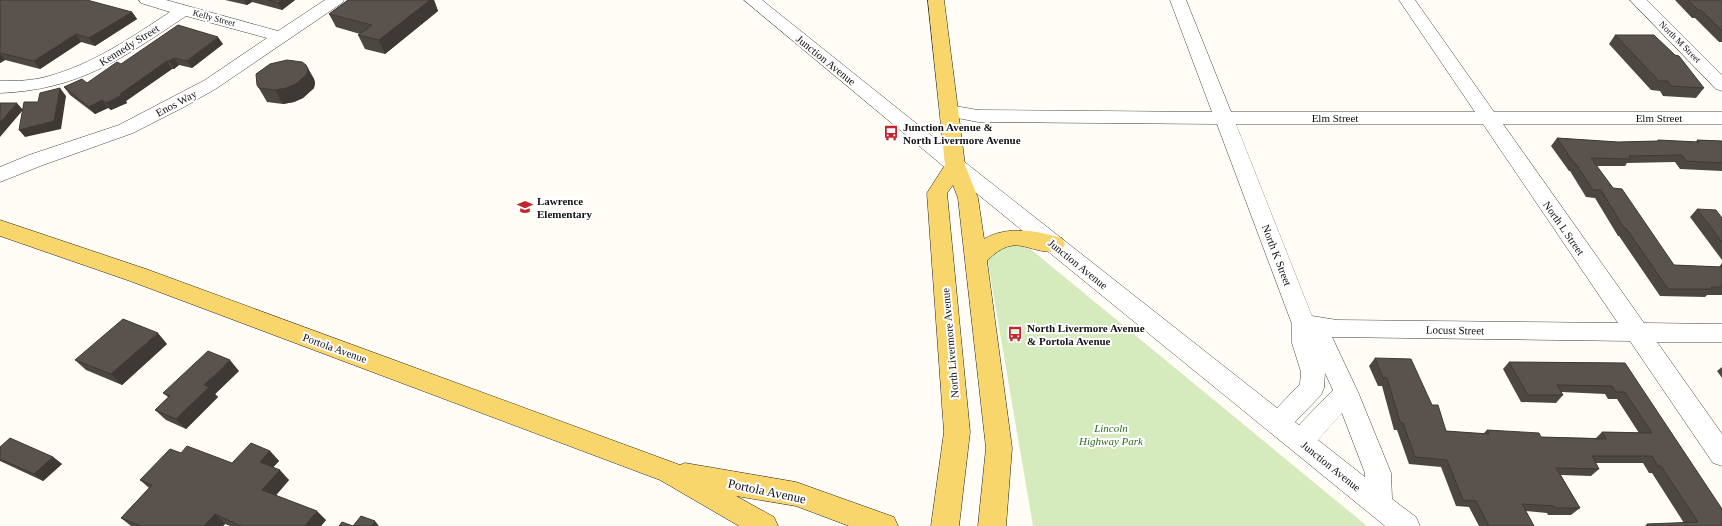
<svg xmlns="http://www.w3.org/2000/svg" width="1722" height="526" font-family="'Times New Roman',serif">
	<rect width="100%" height="100%" fill="#fffdf5"/>
	<path fill="#d5ebbd" d="M1011,233L1367,526H1033L985,245Z"/>
	<g fill="none" stroke-linecap="round" stroke-linejoin="round">
		<g stroke="#444" stroke-width="1">
			<g id="minor">
				<path d="M139,0H166L278,31L325,0H344L342,3L217,88L184,107L133,133L43,165L0,182V167L29,155L119,125L205,80L267,38L186,16C123,58 79,90 0,93V81C16,81 33,81 49,76C93,64 132,37 170,12L141,3Z"/>
				<path d="M744,0H762L962,160L1277,408L1300,384L1301,372L1292,343V324L1217,124L978,122L942,115L940,111L942,107L949,105L978,110L1212,112L1170,0H1186L1231,112H1475L1399,0H1415L1494,112H1722V124H1503L1644,323L1722,324V342H1657L1722,434V466L1713,463L1630,341L1332,337L1358,392L1391,473L1392,499L1416,517L1420,526H1385L948,170ZM1236,124H1483L1618,323L1337,320L1312,316ZM1325,373L1333,390L1299,425L1295,422L1321,395L1324,388ZM1342,413L1365,473V477L1318,440Z"/>
				<path d="M1630,0H1647L1722,75V91L1716,89Z"/>
			</g>
		</g>
		<g stroke="#222" stroke-width="1">
			<g id="major">
				<path d="M928,0H944L965,165L978,198L984,239C1008,225 1037,231 1062,238L1065,244L1062,250C1031,259 1018,228 987,261L1012,448L1006,526H978L986,448L958,198L953,185L947,193L970,432L959,526H931L944,432L927,193L945,165Z"/>
				<path d="M0,220L146,269L680,465L685,463L796,482L894,517L898,526H849L796,506L736,496L774,517L778,526H739L660,480L130,281L0,236Z"/>
			</g>
		</g>
		<use href="#minor" fill="#fff" fill-rule="evenodd"/>
		<use href="#major" fill="#f9d66b" fill-rule="evenodd"/>
	</g>
	<g fill="#4d4742">
		<path d="M0,0L132,12L137,19L95,46L81,42L40,69L5,60L0,63Z"/>
		<path d="M225,0H295L282,10L252,2L247,5Z"/>
		<path d="M348,0H434L438,11L385,54L365,49L358,35L360,34L336,27L329,14Z"/>
		<path d="M1675,0H1722V42H1719L1695,18H1692Z"/>
		<path d="M1615,35L1704,88L1696,98L1663,96L1660,91L1651,90L1609,44Z"/>
		<path d="M223,44L192,68L179,65L174,69H172L126,101L127,103L111,110L108,108L95,114L70,95L64,87L87,83L121,64Z"/>
		<path d="M306,65L314,79L315,83L314,88L303,98L294,102L283,104L267,102L257,85Z"/>
		<path d="M1557,138L1618,142L1657,141L1658,140L1696,142L1697,140L1722,141V171L1680,169L1675,162L1627,163L1625,166H1596L1613,188L1674,265L1719,267L1722,263V295H1707L1705,297L1660,296L1619,236H1618L1595,198L1586,197L1570,171H1569L1551,146Z"/>
		<path d="M1697,209L1722,218V260L1690,217Z"/>
		<path d="M167,344L122,385L86,370L75,360Z"/>
		<path d="M1375,358L1432,405L1446,431L1483,434L1487,430L1541,437L1596,438L1602,432L1639,433L1617,399H1608L1605,394L1561,392L1563,395L1556,403L1521,402L1503,369L1509,362L1625,363L1722,526H1645L1647,524L1684,523L1652,473H1649L1643,463H1596L1599,469L1591,476L1561,475L1580,508L1571,515H1548L1547,513L1526,511L1534,526H1479L1469,507L1456,506L1441,467L1409,464L1397,430H1394L1382,386H1378L1369,366Z"/>
		<path d="M1722,367V378L1717,371Z"/>
		<path d="M239,371L215,394L218,397L186,429L166,420L155,410L168,397L163,393Z"/>
		<path d="M0,447L53,457L62,464L43,481L0,461Z"/>
		<path d="M270,451L279,461L273,467L289,480L276,495L326,520L321,526H230L225,524L223,526H131L121,518L149,488L140,480L232,463Z"/>
	</g>
	<g fill="#3f3936">
		<path d="M244,0H251L252,2L247,5Z"/>
		<path d="M282,0H295L282,10L278,3Z"/>
		<path d="M430,0H434L438,11L385,54L379,40Z"/>
		<path d="M132,12L137,19L95,46L89,38Z"/>
		<path d="M76,34L81,42L40,69L34,61Z"/>
		<path d="M218,37L223,44L192,68L187,61Z"/>
		<path d="M0,54L5,60L0,63Z"/>
		<path d="M174,58L179,65L174,69L169,61Z"/>
		<path d="M167,61L172,69L126,101L127,103L111,110L106,103L120,94Z"/>
		<path d="M306,65L314,79L315,83L314,88L303,98L294,102L283,104L275,90Z"/>
		<path d="M60,88L66,96L61,129L25,137L19,130Z"/>
		<path d="M102,100L108,108L95,114L89,107Z"/>
		<path d="M17,103L23,110L0,137V122Z"/>
		<path d="M158,333L167,344L122,385L111,374Z"/>
		<path d="M230,360L239,371L215,394L218,397L186,429L176,419L204,385Z"/>
		<path d="M270,451L279,461L269,472L260,462Z"/>
		<path d="M53,457L62,464L43,481L34,474Z"/>
		<path d="M280,470L289,480L272,500L262,490Z"/>
		<path d="M317,511L326,520L321,526H305Z"/>
		<path d="M215,514L225,524L223,526H204Z"/>
		<path d="M375,521L379,526H371Z"/>
	</g>
	<g fill="#5a524d" stroke="#3f3936">
		<path d="M0,0H87L132,12L89,38L76,34L34,61L0,53Z"/>
		<path d="M268,0H282L278,3Z"/>
		<path d="M348,0H430L379,40L358,35L372,25L329,14Z"/>
		<path d="M1688,0H1722V31L1701,10H1698Z"/>
		<path d="M178,25L218,37L187,61L174,58L169,61H167L120,94L122,95L106,103L102,100L89,107L64,87L82,79L87,83L117,62L121,64Z"/>
		<path d="M1615,35H1654L1675,55L1679,56L1704,88L1671,86L1668,81H1659Z"/>
		<path d="M287,60L302,62L306,65L308,69L307,74L296,84L286,88L275,90L259,88L257,85L256,74L270,64Z"/>
		<path d="M60,88L54,121L19,130L24,102H38L40,93Z"/>
		<path d="M0,103H17L0,122Z"/>
		<path d="M1557,138L1618,142L1659,141L1658,140L1699,142L1697,140L1722,141V163L1686,161L1682,155L1629,156L1631,159L1591,158L1613,188L1622,189L1674,265L1722,267V287H1711L1712,289H1668L1626,228H1624L1601,190H1593L1576,164L1574,163Z"/>
		<path d="M1697,209L1716,210L1722,218V242Z"/>
		<path d="M123,319L158,333L111,374L75,360Z"/>
		<path d="M208,351L230,360L204,385L209,387L176,419L155,410L170,396L163,393Z"/>
		<path d="M1375,358L1411,359L1432,405H1438L1446,431L1489,434L1487,430L1539,433L1541,437L1606,439L1602,432L1652,433L1625,392H1616L1612,386L1557,385L1563,395H1528L1509,362L1625,363L1722,509V526H1648L1647,524L1698,522L1661,466H1658L1652,456H1592L1599,469L1556,468L1580,508H1556L1554,506L1522,504L1534,526H1489L1476,501L1463,500L1447,460L1415,457L1403,423L1400,422L1387,378H1383Z"/>
		<path d="M10,438L53,457L34,474L0,459V447Z"/>
		<path d="M251,443L270,451L260,462L280,470L262,490L317,511L305,526H241L215,514L204,526H141L121,518L152,485L140,480L170,449L181,453L187,446L232,463Z"/>
		<path d="M361,516L375,521L371,526H339L342,522L353,526Z"/>
	</g>
	<defs>
		<g id="bus-bare" transform="scale(1.2)"><path d="M-5-6H5V4H4V6H2V4H-2V6H-4V4H-5ZM-3.5-4V0h7V-4ZM-3.5 1.2v1.5H-2V1.2ZM2 1.2v1.5H3.5V1.2Z" fill="#c4262e" stroke="#fff" stroke-width="2.5" paint-order="stroke"/></g>
		<g id="school-bare" transform="scale(1.2)"><path d="M0-5L7-2L0 1L-7-2ZM-4 1L0 2.5L4 1V4Q0 6-4 4Z" fill="#c4262e" stroke="#fff" stroke-width="2.5" paint-order="stroke"/></g>
	</defs>
	<g fill-rule="evenodd">
		<use href="#bus-bare" x="891" y="133"/>
		<use href="#school-bare" x="525" y="207"/>
		<use href="#bus-bare" x="1015" y="334"/>
	</g>
	<g text-anchor="middle" dominant-baseline="central" stroke-width="4" stroke-linejoin="round" paint-order="stroke">
		<g font-size="9" fill="#111" stroke="#fff">
			<text transform="translate(214 18) rotate(15)">Kelly Street</text>
			<text transform="translate(1680 42) rotate(45)">North M Street</text>
		</g>
		<g font-size="11" fill="#111" stroke="#fff">
			<text transform="translate(129 45) rotate(-32)">Kennedy Street</text>
			<text transform="translate(826 60) rotate(39)">Junction Avenue</text>
			<text transform="translate(176 103) rotate(-28)">Enos Way</text>
			<text x="1335" y="118">Elm Street</text>
			<text x="1659" y="118">Elm Street</text>
			<text transform="translate(1564 228) rotate(55)">North L Street</text>
			<text transform="translate(1277 255) rotate(69)">North K Street</text>
			<text transform="translate(1078 264) rotate(39)">Junction Avenue</text>
			<text transform="translate(1455 330) rotate(1)">Locust Street</text>
			<text transform="translate(950 343) rotate(-95)">North Livermore Avenue</text>
			<text transform="translate(335 348) rotate(20)">Portola Avenue</text>
			<text transform="translate(1331 466) rotate(39)">Junction Avenue</text>
		</g>
		<g font-size="11" font-weight="bold" fill="#111" stroke="#fff" text-anchor="start">
			<text x="903" y="127">Junction Avenue &amp;<tspan x="903" dy="13">North Livermore Avenue</tspan></text>
			<text x="537" y="201">Lawrence<tspan x="537" dy="13">Elementary</tspan></text>
			<text x="1027" y="328">North Livermore Avenue<tspan x="1027" dy="13">&amp; Portola Avenue</tspan></text>
		</g>
		<g font-size="11" font-style="italic" fill="#2f6b1f" stroke="#fff">
			<text x="1111" y="428">Lincoln<tspan x="1111" dy="13">Highway Park</tspan></text>
		</g>
		<g font-size="13" fill="#111" stroke="#fff">
			<text transform="translate(767 491) rotate(12)">Portola Avenue</text>
		</g>
	</g>
</svg>
